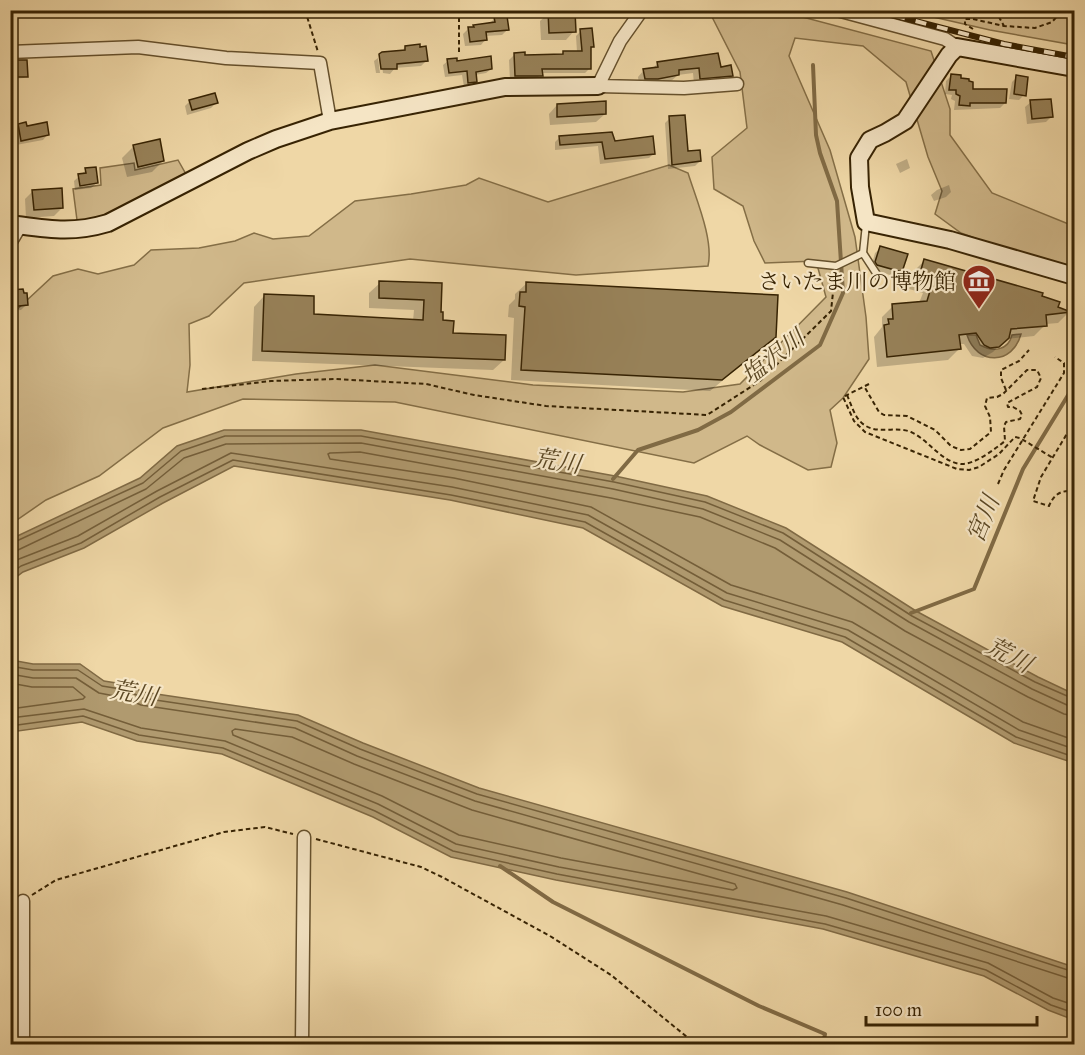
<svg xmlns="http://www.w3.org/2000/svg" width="1085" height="1055" font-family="'IM FELL Great Primer','Noto Serif JP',serif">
	<rect width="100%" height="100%" fill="#efd7a6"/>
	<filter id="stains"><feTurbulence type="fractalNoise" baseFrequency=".00333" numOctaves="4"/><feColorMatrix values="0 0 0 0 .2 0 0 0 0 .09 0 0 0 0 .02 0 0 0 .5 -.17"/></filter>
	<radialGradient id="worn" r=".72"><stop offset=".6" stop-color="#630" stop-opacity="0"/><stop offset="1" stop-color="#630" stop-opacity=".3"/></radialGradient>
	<g fill="#d0b88a" stroke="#846e46" stroke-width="1.5">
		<path d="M709,11H780L931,51L950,109V135L992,193L1066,223L1074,225V274L961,233L935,214L942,191L928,157L906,82L863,46L795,38L789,56L830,150L855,237L866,317L869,359L843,398L830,410L837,443L831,467L808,470L760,445L747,436L694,463L395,402L243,399L163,428L99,476L46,500L11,524V315L53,276L78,269L98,274L134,265L151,250L199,248L235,241L254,233L273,239L309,236L355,201L411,194L466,185L479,178L548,202L669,165L688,173C696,199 714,240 708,266L576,275L410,259L244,283L209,316L189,324L190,365L187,392L296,374L375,365L533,385L683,392L740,384L826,297L816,261L765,263L754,241L743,206L714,189L712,157L747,128L740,72Z"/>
		<path d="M907,11H1074V45L990,30Z"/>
		<path d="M178,160L187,176C168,186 94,226 77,220L73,189L101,185L100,168L134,163L135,170Z"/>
	</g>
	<g fill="#b09a6f" stroke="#806a44" stroke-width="1.5">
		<path d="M1021,334C1013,365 977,366 967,335H976L980,345C993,352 1008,351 1012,335Z"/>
		<path d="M224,430H361L615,476L707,496L786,528L916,611L1038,677L1074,694V763L1014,743L842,642L722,606L583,528L450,500L234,466L163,503L84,548L23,572L11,581V539L140,478L177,446Z"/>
		<path d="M11,660L33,664H80L104,681L129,685L143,692L298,715L363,743L479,788L847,892L1074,967V1020L1048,1010L984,976L823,929L556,880L451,857L373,817L222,754L137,741L82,722L11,732Z"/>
	</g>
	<g fill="#0003">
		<path d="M549,13L574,31L566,40H541L540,21Z"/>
		<path d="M495,18L507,30L502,35L485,36L486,39L481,45L465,46L463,34L468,29L489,24Z"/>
		<path d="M581,31L593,46L590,49V68L585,73H541L536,80L510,81L509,60L514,55L524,57L560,56L564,52H577L576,36Z"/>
		<path d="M405,47L426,61L421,66L395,68L390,74L383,73L381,56H379L382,54L401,52Z"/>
		<path d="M378,58L380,73H376L374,61Z"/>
		<path d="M448,61L456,62L491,69L486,73L475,75L476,81L471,86L464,87L462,75L445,77L443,65Z"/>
		<path d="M10,62L26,76L24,78L10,79Z"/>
		<path d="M658,63L720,68L731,76L725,82L694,84L693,73L678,75L671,81L651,85H639L638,77L644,70L652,69Z"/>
		<path d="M951,76L971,91L1005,103L1000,108L954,110L955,101L951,99L952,95L945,94L946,81Z"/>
		<path d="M1017,77L1024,95L1019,100L1009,99L1012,82Z"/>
		<path d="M190,101L216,103L211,108L187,115L185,106Z"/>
		<path d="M1031,102L1051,117L1046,122L1027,124L1025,107Z"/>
		<path d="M557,105L605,114L596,122L550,125L549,114Z"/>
		<path d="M670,118L686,153L700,161L695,166L668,169L665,123Z"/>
		<path d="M18,125L26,128L48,134L43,140L16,145L13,130Z"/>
		<path d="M560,137L614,143L654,153L649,158L600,164L598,146L555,150V142Z"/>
		<path d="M134,146L163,161L152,172L127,177L122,158Z"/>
		<path d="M907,159L910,168L900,173L896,164Z"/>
		<path d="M86,170L97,183L91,188L75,190L74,181Z"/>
		<path d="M949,185L951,192L946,197L934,201L931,195L937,190Z"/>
		<path d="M33,191L62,208L54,216L26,218L25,199Z"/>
		<path d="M881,248L901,272L895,277L871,268L875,253Z"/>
		<path d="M925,260L1039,297L1056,308L1068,313L1058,323L1046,324L1034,336L1006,339L993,352L983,358L972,356L964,344H959V349L948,360L877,367L874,337L882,327V317L893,306L919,303L923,293L909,289L913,272Z"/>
		<path d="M380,283L440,285L441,322L452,335L504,360L493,370L252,361L254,307L264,296L312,316L413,321L414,310L369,308V293Z"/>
		<path d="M527,283L775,337L710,391L511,380L514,318L508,317L509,305L515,299V294Z"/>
		<path d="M10,292L26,305L21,310L10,311Z"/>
	</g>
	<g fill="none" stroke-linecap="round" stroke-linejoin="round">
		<g stroke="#745e39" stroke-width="1.5">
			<path d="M10,544L143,483L181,451L225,436H361L614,482L705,502L783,533L912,616L1035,682L1074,699"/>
			<path d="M10,551L18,550L146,489L184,458L226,444L361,443L613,489L703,509L780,540L909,622L1032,689L1067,705L1074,707"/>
			<path d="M10,565L19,559L78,536L157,491L231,453L452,487L588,515L727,593L848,630L1019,730L1074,749"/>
			<path d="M10,574L21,566L81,543L160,497L233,460L451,495L585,522L724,600L845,637L1016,737L1074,757"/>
			<path d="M10,666L33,670H78L102,686L127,690L142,698L297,721L360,749L477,794L846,898L1074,972"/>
			<path d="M10,674L33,678H76L99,693L125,698L141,705L295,728L357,756L475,801L843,905L1074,980"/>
			<path d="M10,683L32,687H73L85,697L83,699L10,709"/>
			<path d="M1074,716L1064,714L1028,697L905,631L775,548L700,517L611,498L360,452L330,453L328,454L330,459L454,478L591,507L731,585L852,622L1023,722L1074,740"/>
			<path d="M10,718L84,709L141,728L225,741L378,804L456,844L559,867L826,916L988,963L1053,998L1074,1005"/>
			<path d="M10,726L83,716L139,735L223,748L375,811L453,851L557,874L825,924L986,970L1051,1005L1074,1013"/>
			<path d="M235,729L292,737L354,764L472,810L735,884L737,888L733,890L561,858L459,835L382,796L233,735L232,731Z"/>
		</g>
		<g stroke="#806a44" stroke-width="4">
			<path d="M613,479L638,450L698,430L731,412L820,345L843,293L837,201L820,153L816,135L813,65"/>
			<path d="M911,613L974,589L1023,469L1070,392L1074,388"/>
			<path d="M500,866L553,902L759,1006L825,1034L823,1044"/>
		</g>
	</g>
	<g fill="#978158" stroke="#372303" stroke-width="1.5">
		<path d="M548,11H575L576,32L549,33Z"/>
		<path d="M507,16L509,30L486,32L487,40L470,42L468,27H474L473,25L495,22L494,17Z"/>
		<path d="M592,28L594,47H591V69H542L543,76H515L514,53L525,52V55L563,54V51H582L580,29Z"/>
		<path d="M420,44V47L426,46L428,61L397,64V69H381L379,54L382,52L405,50V46Z"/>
		<path d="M718,53L721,67L731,65L733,76L700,79L699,68L679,70V75L658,79H645L643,69L658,67L657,62Z"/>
		<path d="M491,56L492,69L476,72L477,82L468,83L467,71L449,73L447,59L457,58V61Z"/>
		<path d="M10,60H27L28,77H10Z"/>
		<path d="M951,74L961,75V78L969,79V81L973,82V89H1007L1006,103H970V106L959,105L960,96L956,94V90H949Z"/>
		<path d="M1016,75L1028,77L1026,96L1014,94Z"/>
		<path d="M215,93L218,103L192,110L189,100Z"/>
		<path d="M1051,99L1053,117L1032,119L1030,100Z"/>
		<path d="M606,101V114L557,117V104Z"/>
		<path d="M685,115L688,151L700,150L701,161L672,165L669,116Z"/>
		<path d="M26,122L27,126L47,122L49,135L21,141L18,124Z"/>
		<path d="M612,132L615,141L653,136L655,154L605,159L602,142L560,145L559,136Z"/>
		<path d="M160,139L164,161L138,167L133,145Z"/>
		<path d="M96,167L98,183L80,186L78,174L86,173L85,168Z"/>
		<path d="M62,188L63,208L34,210L32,190Z"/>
		<path d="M880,246L908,254L902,272L877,265L875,262Z"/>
		<path d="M924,259L1043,293L1042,296L1060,302L1058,307L1071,312L1046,315L1047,326L1011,329L1009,338L999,347L990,348L984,345L976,333L959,335L961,349L887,357L884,325L889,324L888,319H893L892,304L927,301L933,281L919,277Z"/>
		<path d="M379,281L442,283L441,312H443V320L454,321L453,333L506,335L505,360L262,351L264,294L314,296V314L423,320L424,300L379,298Z"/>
		<path d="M526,282L778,295L776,337L722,380L521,370L525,307L519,306L520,292H526Z"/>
		<path d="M23,289L24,293H27L28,305L10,307V290Z"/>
	</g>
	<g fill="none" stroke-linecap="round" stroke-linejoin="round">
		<g stroke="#65502c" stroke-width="9">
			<g id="lane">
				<path d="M866,224L863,253L878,276"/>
				<path d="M10,249L22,229"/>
				<path d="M808,263L836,266L863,253"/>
			</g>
		</g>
		<g stroke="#65502c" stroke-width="15">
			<g id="street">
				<path d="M642,10L620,41L598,86L684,88L737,84"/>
				<path d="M837,10L945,39L957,47"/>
				<path d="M10,52L138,47L226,58L320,63L330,121"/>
				<path d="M23,901V1044"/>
				<path d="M302,1044L304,837"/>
			</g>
		</g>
		<g stroke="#372303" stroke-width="20">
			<g id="secondary">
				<path d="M1074,68L957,47L949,55L905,121L885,133L870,140L859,158L860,187L866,222L950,240L1074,276"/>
				<path d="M10,224C48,229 71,234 108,223L248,151L276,139L330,121L505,87L598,86"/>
			</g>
		</g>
		<g stroke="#372303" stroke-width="2" stroke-dasharray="4.5 3" stroke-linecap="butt">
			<path d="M305,10L318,52"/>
			<path d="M459,10V52"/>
			<path d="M995,10L1004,26"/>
			<path d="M973,29L965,24V19H973L1004,26L1035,28L1052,22L1063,10"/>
			<path d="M1074,320V323"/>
			<path d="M869,384L843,397L854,421L865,432L957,469L969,470L979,467L999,454L1015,437L1020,438L1053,458"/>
			<path d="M202,389L271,381L335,379L426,384L474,395L546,406L707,415L760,381L831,311L835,274"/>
			<path d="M1006,390L1001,378V370L1019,361L1029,350"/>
			<path d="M847,395C852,406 855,420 866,426C879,434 897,426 911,432C929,440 941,462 961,464C974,465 995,449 1005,441L1004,426L1006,422L1020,419L1022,415L1020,411L1013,407H1008L1007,403L1037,387L1041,378L1037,370H1027L1003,394L997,397L987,398L985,406L990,417L991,432L970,449L961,450L951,446L935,430L907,416L884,415L879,412L864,386"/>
			<path d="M1074,422L1041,477L1033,501L1049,506C1054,494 1061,490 1074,491"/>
			<path d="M998,484L1004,470L1064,373V363L1055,357"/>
			<path d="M316,839L421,867L442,877L550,936L611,975L687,1037L694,1044"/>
			<path d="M32,895L56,880L224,832L265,827L293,834"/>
		</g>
		<use href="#lane" stroke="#f5e5c5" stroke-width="6"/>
		<use href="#street" stroke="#f5e5c5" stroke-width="12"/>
		<use href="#secondary" stroke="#f5e5c5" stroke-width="16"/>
		<g stroke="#372303" stroke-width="6">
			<path id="rail" d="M873,10L1004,44L1074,57"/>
		</g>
		<use href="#rail" stroke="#f5e5c5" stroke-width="4" stroke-dasharray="11" stroke-linecap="butt"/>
	</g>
	<defs>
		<g id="museum-pin" transform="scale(1.725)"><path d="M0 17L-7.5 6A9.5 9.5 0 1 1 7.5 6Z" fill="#8f2418" stroke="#f5e5c5"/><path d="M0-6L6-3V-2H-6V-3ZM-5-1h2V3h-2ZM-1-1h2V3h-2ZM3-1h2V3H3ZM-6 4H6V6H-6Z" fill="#fff"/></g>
	</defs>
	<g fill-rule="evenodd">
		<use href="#museum-pin" x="979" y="281"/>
	</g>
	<g text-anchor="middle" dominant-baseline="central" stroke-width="4.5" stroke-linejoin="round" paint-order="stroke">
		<g font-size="22" fill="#372303" stroke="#f5e5c5" text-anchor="end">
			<text x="956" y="281">さいたま川の博物館</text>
		</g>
		<g font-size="24" font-style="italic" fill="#5b4723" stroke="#f5e5c5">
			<text transform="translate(773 357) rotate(-38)">塩沢川</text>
			<text transform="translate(557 461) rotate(9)">荒川</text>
			<text transform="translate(983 519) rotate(-68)">宮川</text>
			<text transform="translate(1009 655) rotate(28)">荒川</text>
			<text transform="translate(134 693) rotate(10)">荒川</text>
		</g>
	</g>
	<rect width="1085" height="1055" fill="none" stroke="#efd7a6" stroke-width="36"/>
	<rect x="12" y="12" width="1061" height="1031" fill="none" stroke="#372303" stroke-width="3"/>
	<rect x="18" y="18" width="1049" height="1019" fill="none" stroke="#372303" stroke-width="1.5"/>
	<path d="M866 1016v9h171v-9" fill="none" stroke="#372303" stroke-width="3"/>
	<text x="875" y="1016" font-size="18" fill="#372303" stroke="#f5e5c5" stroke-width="4.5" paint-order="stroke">100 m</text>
	<rect width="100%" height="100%" filter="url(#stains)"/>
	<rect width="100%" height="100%" fill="url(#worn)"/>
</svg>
